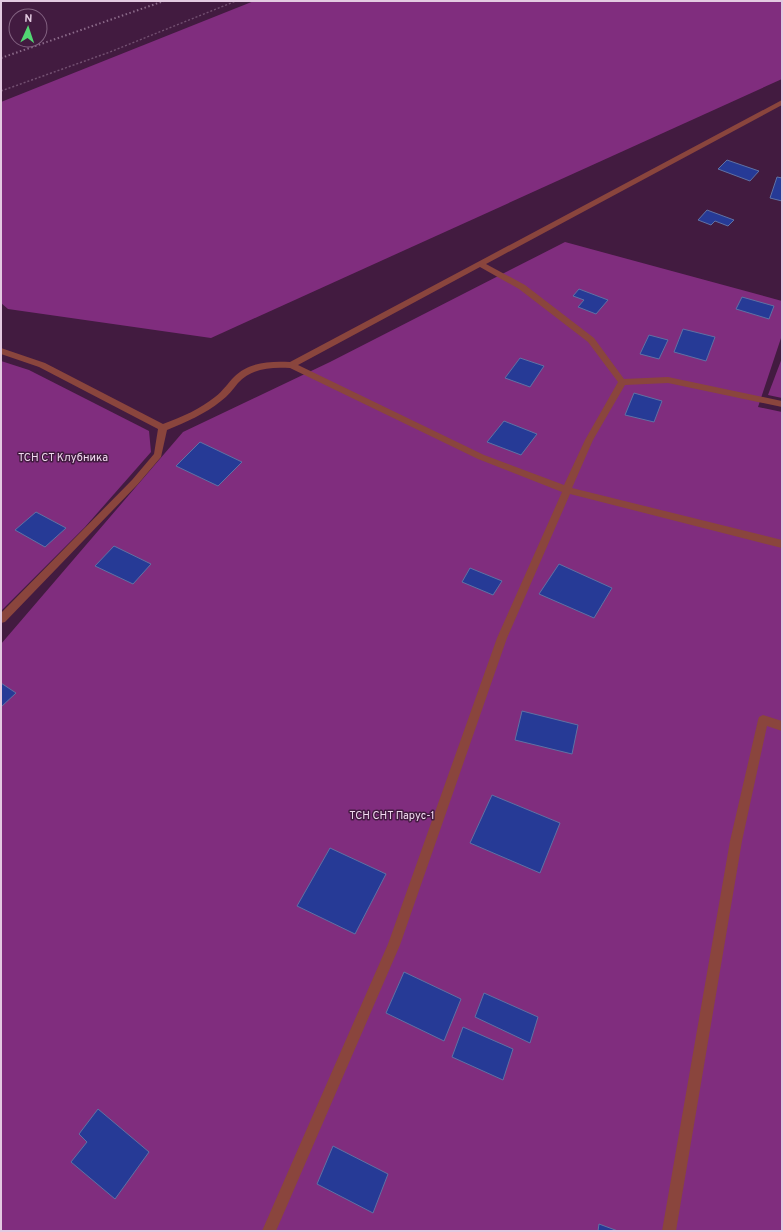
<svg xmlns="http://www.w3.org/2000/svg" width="783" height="1232" font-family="Overpass,sans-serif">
	<rect width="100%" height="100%" fill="#421b40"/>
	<g fill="#802d7e">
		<path d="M254,1H782V79L211,338L8,309L1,303V102Z"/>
		<path d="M565,242L782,301V335L758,407L782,412V1231H1V644L183,432L330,362Z"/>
		<path d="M782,358V398L768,395Z"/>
		<path d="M1,361L29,370L149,431L151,452L85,527L1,611Z"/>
	</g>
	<g fill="#263a96" stroke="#5f71a4">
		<path d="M727,160L759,171L750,181L718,169Z"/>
		<path d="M777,177L782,178V201L770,198Z"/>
		<path d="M707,210L734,220L728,226L715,221L711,225L698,220Z"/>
		<path d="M579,289L608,300L596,314L578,307L584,300L573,296Z"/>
		<path d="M742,297L774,306L769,319L736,309Z"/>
		<path d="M683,329L715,337L706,361L674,352Z"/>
		<path d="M649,335L668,340L659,359L640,354Z"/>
		<path d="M520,358L544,366L530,387L505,378Z"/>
		<path d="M634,393L662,401L654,422L625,415Z"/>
		<path d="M504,421L537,434L521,455L487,442Z"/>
		<path d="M200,442L242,462L218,486L176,466Z"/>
		<path d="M36,512L66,528L45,547L15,530Z"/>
		<path d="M114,546L151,564L133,584L95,566Z"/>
		<path d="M559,564L612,588L594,618L539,594Z"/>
		<path d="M470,568L502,581L493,595L462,582Z"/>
		<path d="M1,683L16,693L1,707Z"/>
		<path d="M522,711L578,725L572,754L515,740Z"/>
		<path d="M492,795L560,823L540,873L470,843Z"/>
		<path d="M330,848L386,874L355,934L297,906Z"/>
		<path d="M404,972L461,999L444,1041L386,1013Z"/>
		<path d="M484,993L538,1017L530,1043L475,1017Z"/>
		<path d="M463,1027L513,1049L503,1080L452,1057Z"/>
		<path d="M98,1109L149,1152L115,1199L71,1162L87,1142L79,1134Z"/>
		<path d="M333,1146L388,1174L373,1213L317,1184Z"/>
		<path d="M599,1224L618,1231H598Z"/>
	</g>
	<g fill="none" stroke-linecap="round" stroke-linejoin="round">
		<path stroke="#735071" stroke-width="1.5" stroke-dasharray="2 2" stroke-linecap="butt" d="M1,91L110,52L236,1"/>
		<path fill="#8a453d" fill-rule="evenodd" d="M763,715L782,721V731L767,726L742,841L676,1231H662L730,841L758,720L759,717Z"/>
		<path fill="#8a453d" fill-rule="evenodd" d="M782,100V105L486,264L525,285L594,338L624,379L668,377L782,401V407L668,383L625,385L593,440L572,488L782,540V548L570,494L507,638L400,945L276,1231H262L388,944L497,638L562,492L478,459L290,368C270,367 252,368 238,383C233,389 228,396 221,401C205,414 186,422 167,430L161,457L138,484L5,622L1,623V613L132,480L154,454L158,429L39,367L1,354V348L45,363L163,424C182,417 200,409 215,397C223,391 228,383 234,377C249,362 270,361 290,362ZM480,267L519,289L588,342L618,382L585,440L564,485L484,455L298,365Z"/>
		<path stroke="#8b6a89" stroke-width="2" stroke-dasharray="1.5 2.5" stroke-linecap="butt" d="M1,58L164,1"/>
	</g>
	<g text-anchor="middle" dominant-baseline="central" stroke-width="3" stroke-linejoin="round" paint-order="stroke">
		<g font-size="11" fill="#f2dbf0" stroke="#421b40">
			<text x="63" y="458">ТСН СТ Клубника</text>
			<text x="392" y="816">ТСН СНТ Парус-1</text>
		</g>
	</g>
	<rect width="783" height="1232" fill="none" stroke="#e3cae1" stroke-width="4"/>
	<g transform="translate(28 28) rotate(3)"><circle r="19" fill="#421b40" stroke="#826180"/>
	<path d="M0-3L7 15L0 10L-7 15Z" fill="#52d673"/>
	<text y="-6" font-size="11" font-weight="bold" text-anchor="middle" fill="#e3cae1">N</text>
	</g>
</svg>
